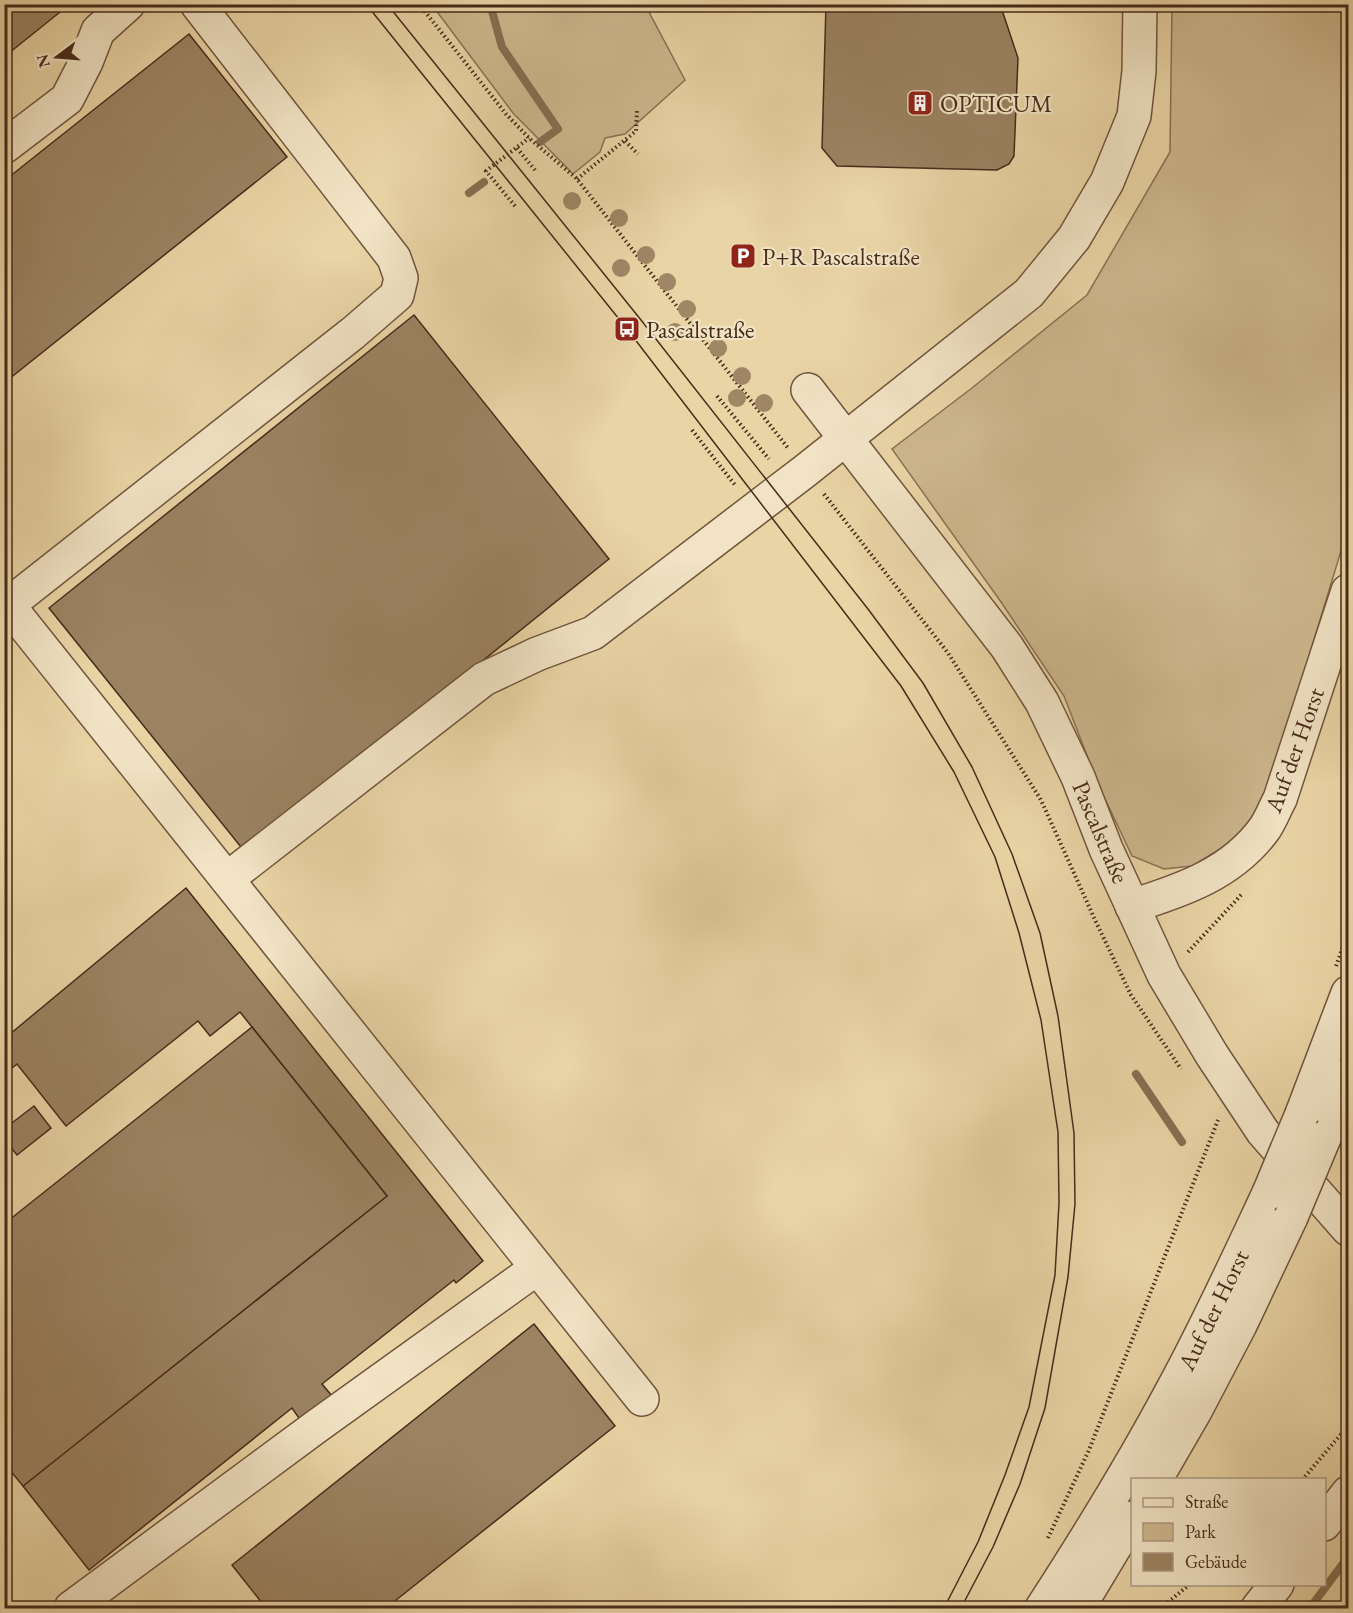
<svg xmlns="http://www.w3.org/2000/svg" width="1353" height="1613" font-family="'EB Garamond',serif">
	<rect width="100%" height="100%" fill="#e9d4a5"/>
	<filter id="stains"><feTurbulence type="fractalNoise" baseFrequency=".00333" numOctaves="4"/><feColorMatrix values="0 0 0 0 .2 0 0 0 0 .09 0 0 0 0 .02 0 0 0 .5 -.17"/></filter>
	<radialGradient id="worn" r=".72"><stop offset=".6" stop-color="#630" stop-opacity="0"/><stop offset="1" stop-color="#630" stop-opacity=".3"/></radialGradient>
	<g fill="#cdb78d" stroke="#8a7154" stroke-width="1.5">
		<path d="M432,5H650L649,12L685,80L625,134L605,138L600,152L573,174L513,113Z"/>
		<path d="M1172,5H1348V528L1278,758L1253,823L1222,848L1192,866L1164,869L1132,856L1098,784L1064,696L1001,602L892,449L972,388L1087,295L1170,152Z"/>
	</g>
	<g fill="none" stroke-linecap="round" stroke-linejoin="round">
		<g stroke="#876e51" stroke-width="8">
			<path d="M490,4L502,47L558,129L540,142"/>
			<path d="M469,193L484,182"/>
			<path d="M1136,1074L1182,1142"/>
			<path d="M1310,1608L1348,1557"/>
		</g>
	</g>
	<g fill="#9b8362" stroke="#472b1a" stroke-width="1.5">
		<path d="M4,4H70L4,57Z"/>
		<path d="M826,4H1000L1018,58L1014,156L1009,164L997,170L837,166L822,148Z"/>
		<path d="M189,34L287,157L4,383V181Z"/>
		<path d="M414,315L609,559L245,852L49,608Z"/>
		<path d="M186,888L483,1261L456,1283L454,1280L322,1384L332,1396L301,1421L292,1408L89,1570L23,1486L387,1196L240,1012L210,1036L198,1021L66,1126L17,1064L7,1072L4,1069V1039Z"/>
		<path d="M252,1027L387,1196L23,1486L4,1463V1224Z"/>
		<path d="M34,1106L51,1128L17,1155L4,1139V1129Z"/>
		<path d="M534,1324L615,1426L386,1608H266L232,1565Z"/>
	</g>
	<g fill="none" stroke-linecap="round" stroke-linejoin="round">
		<g stroke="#70553d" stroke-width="36">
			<g id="minor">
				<path d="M4,147L67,99L86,62L98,31L128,4"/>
				<path d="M808,390L1007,647L1042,702L1078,777L1106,849L1164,975L1212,1055L1263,1132L1348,1229"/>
				<path d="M4,600L642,1399"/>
				<path d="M4,608L353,333L397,295L401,278L394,258L197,4"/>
				<path d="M227,879L484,679L537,654L593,633L805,471L1029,293L1074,238L1107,182L1134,116L1139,71L1140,4"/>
				<path d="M1132,906C1183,890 1233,873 1265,828C1271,819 1275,808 1280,799L1348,591"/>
				<path d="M1302,1114L1348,993"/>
				<path d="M1324,1138L1348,1075"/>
				<path d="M1155,1480L1195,1411L1240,1325L1291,1217"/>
				<path d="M1324,1524L1348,1493"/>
				<path d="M71,1608L317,1426L537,1268"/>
				<path d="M1042,1608C1088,1537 1133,1464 1173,1389C1208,1325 1238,1259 1269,1193"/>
				<path d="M1078,1608L1132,1518"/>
				<path d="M1258,1608L1277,1584"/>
			</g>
		</g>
		<g stroke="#472b1a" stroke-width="4" stroke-dasharray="1.5 3" stroke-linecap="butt">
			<path d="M419,4L506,114L529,138L577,179L788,448"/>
			<path d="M625,141L638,154"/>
			<path d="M517,148L535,170"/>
			<path d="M577,179L636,131L637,111"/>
			<path d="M515,206L486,171L529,138"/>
			<path d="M717,396L769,459"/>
			<path d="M692,430L735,485"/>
			<path d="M824,494L948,653L1041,800L1096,922L1131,995L1181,1069"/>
			<path d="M1188,952L1242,894"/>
			<path d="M1336,966L1348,933"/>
			<path d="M1343,1260L1348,1266"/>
			<path d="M1302,1480L1348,1426"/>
			<path d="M1048,1538L1089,1450L1218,1120"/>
			<path d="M1161,1608L1190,1584"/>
		</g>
		<use href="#minor" stroke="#f1e3c4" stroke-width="33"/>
		<g stroke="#472b1a" stroke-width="1.5">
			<path d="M366,4L627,329L901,686L954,772L995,857L1019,933L1041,1020L1058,1132L1059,1203L1055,1275L1029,1407L1005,1475L978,1542L944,1608"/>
			<path d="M387,4L641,320L868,609L923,683L972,767L1012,854L1040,933L1058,1016L1074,1133L1075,1204L1068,1277L1045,1408L1020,1484L993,1547L961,1608"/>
		</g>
		<g stroke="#70553d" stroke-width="36" stroke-linecap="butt">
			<g id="minor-bridge">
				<path d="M1269,1193L1302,1114"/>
				<path d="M1291,1217L1324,1138"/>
			</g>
		</g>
		<use href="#minor-bridge" stroke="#f1e3c4" stroke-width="33"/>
	</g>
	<g fill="#9f8665">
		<circle cx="572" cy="201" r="9"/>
		<circle cx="619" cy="218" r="9"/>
		<circle cx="646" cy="255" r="9"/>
		<circle cx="621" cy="268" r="9"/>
		<circle cx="667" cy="282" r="9"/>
		<circle cx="687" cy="309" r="9"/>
		<circle cx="675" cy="332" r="9"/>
		<circle cx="718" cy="348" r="9"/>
		<circle cx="742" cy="376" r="9"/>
		<circle cx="737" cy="398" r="9"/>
		<circle cx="764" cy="403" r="9"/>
	</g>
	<defs>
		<g id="building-square" transform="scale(1.35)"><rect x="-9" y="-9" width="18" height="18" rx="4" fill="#8f2418" stroke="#f1e3c4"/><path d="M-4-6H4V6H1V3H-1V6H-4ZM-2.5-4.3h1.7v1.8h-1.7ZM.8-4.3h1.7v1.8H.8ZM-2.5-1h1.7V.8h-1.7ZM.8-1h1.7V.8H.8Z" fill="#fff"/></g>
		<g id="parking-square" transform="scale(1.35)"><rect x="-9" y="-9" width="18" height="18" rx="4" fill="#8f2418" stroke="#f1e3c4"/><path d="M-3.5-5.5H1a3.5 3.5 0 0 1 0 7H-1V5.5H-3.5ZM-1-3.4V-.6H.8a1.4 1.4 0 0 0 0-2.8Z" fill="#fff"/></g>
		<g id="bus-square" transform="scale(1.35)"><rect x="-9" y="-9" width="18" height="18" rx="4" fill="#8f2418" stroke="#f1e3c4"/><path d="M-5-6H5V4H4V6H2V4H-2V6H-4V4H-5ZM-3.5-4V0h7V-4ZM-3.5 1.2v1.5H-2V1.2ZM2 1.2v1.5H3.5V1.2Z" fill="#fff"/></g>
	</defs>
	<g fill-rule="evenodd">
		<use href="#building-square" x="920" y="103"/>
		<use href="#parking-square" x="743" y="256"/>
		<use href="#bus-square" x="627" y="329"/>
	</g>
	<g text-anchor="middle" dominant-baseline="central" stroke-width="4.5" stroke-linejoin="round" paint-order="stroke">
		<g font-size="24" fill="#472b1a" stroke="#f1e3c4" text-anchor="start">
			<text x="940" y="103">OPTICUM</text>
			<text x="762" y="256">P+R Pascalstraße</text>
			<text x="646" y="329">Pascalstraße</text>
		</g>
		<g font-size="24" fill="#472b1a" stroke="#f1e3c4">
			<text transform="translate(1294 750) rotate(-70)">Auf der Horst</text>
			<text transform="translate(1101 832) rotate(67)">Pascalstraße</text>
			<text transform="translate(1213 1310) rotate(-64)">Auf der Horst</text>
		</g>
	</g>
	<rect width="1353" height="1613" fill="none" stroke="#e9d4a5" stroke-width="24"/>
	<rect x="6" y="6" width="1341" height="1601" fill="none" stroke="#472b1a" stroke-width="3"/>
	<rect x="12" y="12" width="1329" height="1589" fill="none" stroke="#472b1a" stroke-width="1.5"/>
	<rect x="1131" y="1478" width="195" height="108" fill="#f1e3c4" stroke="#ad9980" stroke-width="1.5"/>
	<rect x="1143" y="1498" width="30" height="9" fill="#f1e3c4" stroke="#ad9980" stroke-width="1.5"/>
	<text x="1185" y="1508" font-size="18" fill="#472b1a">Straße</text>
	<rect x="1143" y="1523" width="30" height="18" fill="#cdb78d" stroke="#ad9980" stroke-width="1.5"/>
	<text x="1185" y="1538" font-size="18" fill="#472b1a">Park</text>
	<rect x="1143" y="1553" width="30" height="18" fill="#9b8362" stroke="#ad9980" stroke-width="1.5"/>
	<text x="1185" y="1568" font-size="18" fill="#472b1a">Gebäude</text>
	<g transform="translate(57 57) rotate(254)" stroke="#f1e3c4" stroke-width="4.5" paint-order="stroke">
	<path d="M0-4.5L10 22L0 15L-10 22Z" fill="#472b1a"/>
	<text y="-9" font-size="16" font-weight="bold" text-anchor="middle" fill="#472b1a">N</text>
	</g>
	<rect width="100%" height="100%" filter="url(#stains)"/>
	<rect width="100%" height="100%" fill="url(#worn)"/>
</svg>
